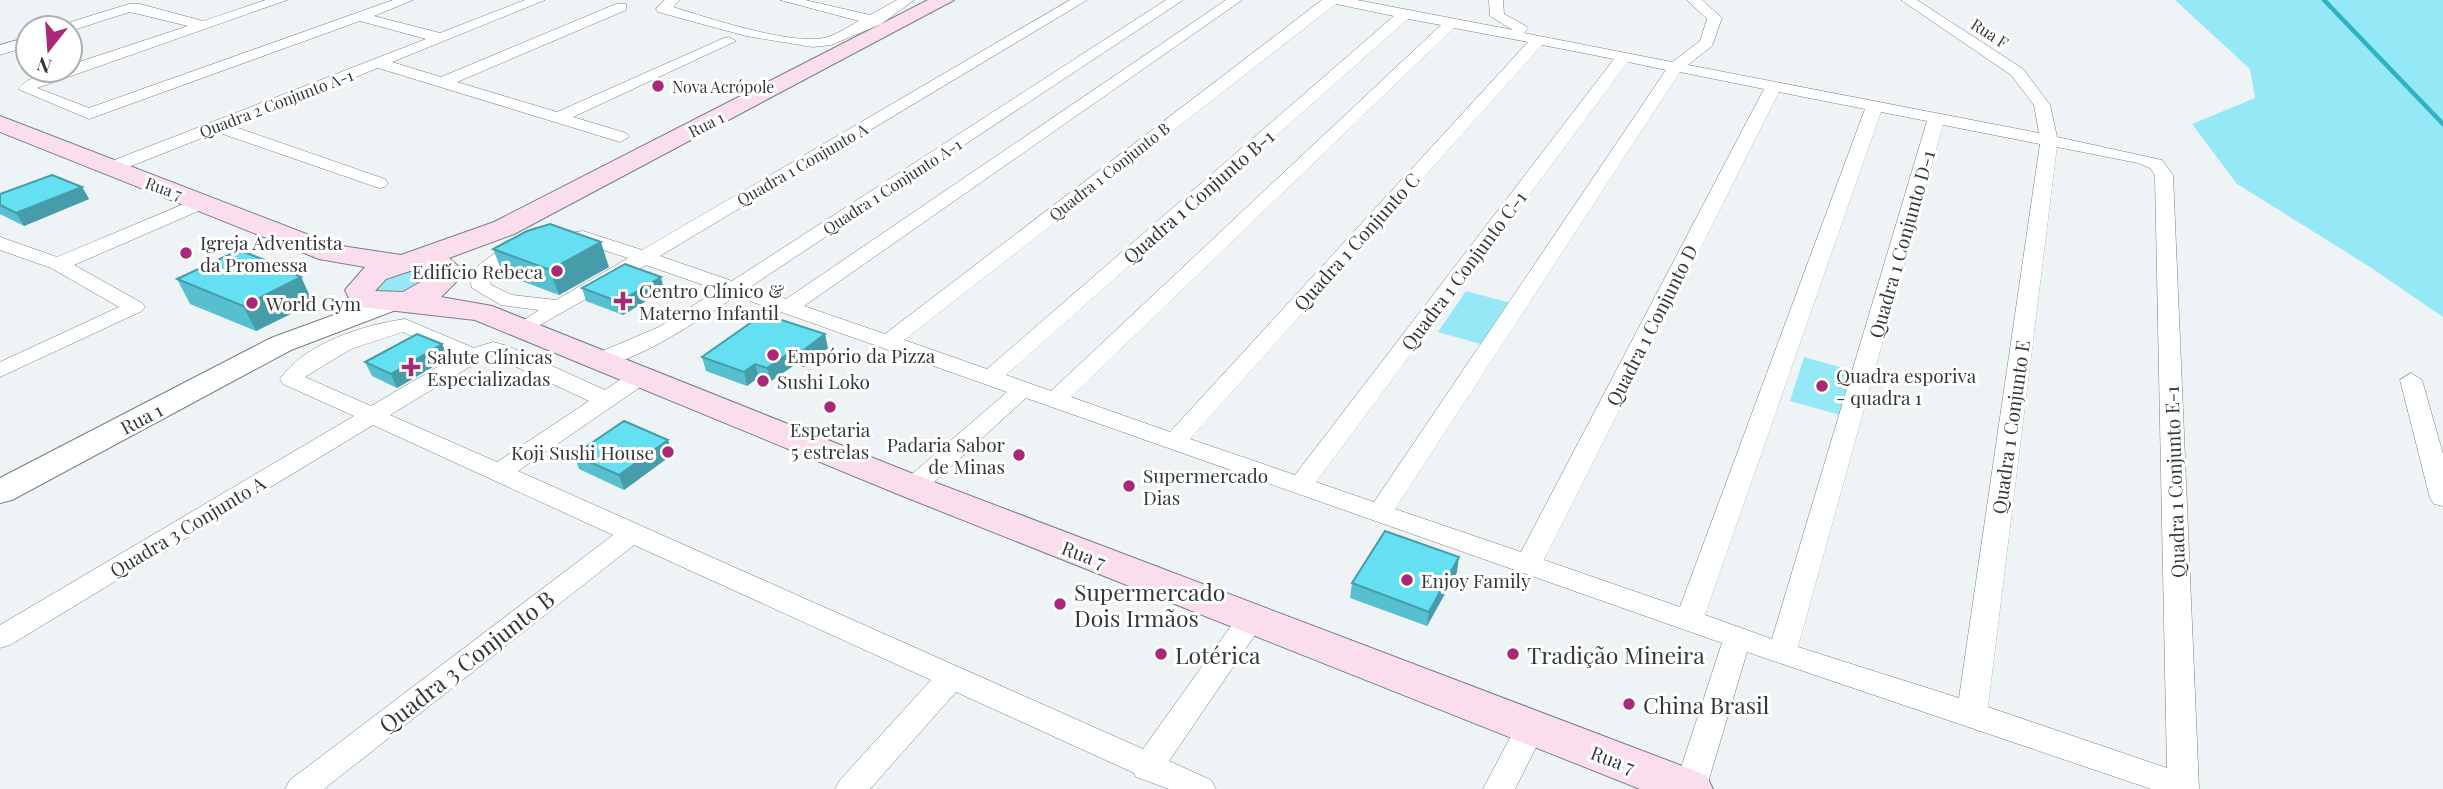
<svg xmlns="http://www.w3.org/2000/svg" width="2443" height="789" font-family="'Playfair Display',serif">
	<rect width="100%" height="100%" fill="#eef4f5"/>
	<g fill="#95e9f7">
		<path d="M2175,0H2443V317L2370,267L2237,184L2192,124L2255,98L2250,69Z"/>
		<path d="M433,267L435,283L381,298L369,285L380,275Z"/>
		<path d="M1466,291L1511,303L1484,345L1438,332Z"/>
		<path d="M1804,357L1854,371L1840,415L1790,401Z"/>
	</g>
	<g fill="none" stroke-linecap="round" stroke-linejoin="round">
		<path stroke="#2eb3c5" stroke-width="4.5" d="M2324,0L2443,124"/>
		<g stroke="#7a7f80" stroke-width="1">
			<g id="minor">
				<path d="M266,0H287L37,88L89,108L393,0H413L374,16L440,33L525,0H545L392,62L441,77L616,4H626V10L457,82L557,112L724,38L729,37L736,41L573,117L626,133L629,137L620,142L378,68L232,126L385,179L388,183L385,187L379,188L217,132L116,172H104L101,168L104,164L426,39L360,21L89,119L18,89C30,75 52,70 70,70V65L188,26L130,12L70,31V28H59L61,25L129,4H140L203,21Z"/>
				<path d="M665,0H680L673,7C708,18 790,45 824,38C836,35 848,27 859,21L780,0H805L870,15L897,0H914L881,24L831,45L813,47L746,36L658,12L656,9Z"/>
				<path d="M1070,0H1087L660,256L732,281L1166,0H1183L750,287L786,299L1226,0H1242L804,306L885,334L1322,0H1357L1513,30L1490,16L1489,0H1503L1504,14L1526,26L1528,29L1524,33L1672,62L1700,41L1707,19L1687,0H1702L1722,18L1712,46L1688,65L2039,133L2034,105L2011,75L1901,0H1917L2023,69L2050,105L2057,137L2162,160L2173,175L2199,789H2151L1747,652L1706,789H1674L1722,643L1026,398L922,493H904L901,487L904,481L1007,392L736,296C708,314 624,372 593,365L590,360L593,355L659,327L718,290L646,265L524,334L513,328L539,310L501,305L472,288L469,276C480,261 511,239 531,244L534,248C525,258 502,268 489,278L491,285L512,295L556,300L628,258L582,243L564,242L561,238L564,234L583,231L642,250ZM1336,4L1394,16L987,369L904,340ZM1408,19L1441,25L1051,391L1006,375ZM1454,28L1528,42L1170,432L1071,397ZM1542,45L1614,59L1295,475L1190,439ZM1628,62L1666,70L1374,502L1316,482ZM1680,72L1764,89L1521,552L1395,509ZM1779,92L1865,109L1680,607L1544,560ZM1881,112L1927,121L1772,639L1705,615ZM1943,125L2040,144L1959,698L1798,647ZM2057,147L2138,163L2150,168L2155,175L2167,768L1988,707Z"/>
				<path d="M28,37V46L0,55V45Z"/>
				<path d="M203,196L210,198L212,202L210,206L74,265L142,303L145,307L142,311L0,377V362L119,307L51,268L0,250V237L57,257Z"/>
				<path d="M405,319L474,348L493,342L508,346L605,390L633,371H649L652,376L649,381L518,471L1143,749L1241,612L1251,609L1261,612L1265,619L1261,626L1169,761L1211,780L1216,789H1169L1136,777L1134,773L956,692L870,789H835L840,780L931,680L634,545L324,789H285L290,780L613,535L373,425L10,645L0,648V625L354,416L283,384L280,379C305,343 363,325 405,319ZM403,332L456,356L371,406L305,377L351,349ZM493,356L589,401L497,462L390,415L481,360Z"/>
				<path d="M2411,373L2422,380L2443,454V506L2434,504L2430,498L2400,380Z"/>
				<path d="M1531,715L1542,719L1546,727L1515,789H1483L1520,719Z"/>
			</g>
		</g>
		<g stroke="#7a7f80" stroke-width="2">
			<path id="tertiary" d="M391,294L401,296L405,302L401,308L291,350L12,500L0,503V478L271,338Z"/>
		</g>
		<g stroke="#7a7f80" stroke-width="2">
			<path id="secondary" d="M928,0H954L514,234L449,258L459,267L461,277L441,297L492,306L926,479L1706,775L1713,789H1640L900,495L475,320L361,307L351,302L345,290L365,267L319,259L0,132V116L335,245L401,255L494,222ZM410,271H430L431,276L403,292L375,291L386,279Z"/>
		</g>
		<use href="#minor" fill="#fff" fill-rule="evenodd"/>
		<use href="#tertiary" fill="#fff" fill-rule="evenodd"/>
		<use href="#secondary" fill="#fbdeed" fill-rule="evenodd"/>
	</g>
	<g fill="#57c0d0">
		<path d="M82,187L89,199L24,226L0,214V194Z"/>
		<path d="M493,249L609,267L559,295L503,274Z"/>
		<path d="M296,275L301,277L313,303L256,331L190,304L177,279Z"/>
		<path d="M582,288L664,290L623,315L586,301Z"/>
		<path d="M442,344L448,358L397,388L372,376L365,362Z"/>
		<path d="M828,348L803,367L796,364L771,381L759,377L747,386L706,371L702,357Z"/>
		<path d="M673,454L624,490L579,469L574,455Z"/>
		<path d="M1457,572L1427,626L1350,598L1352,583Z"/>
	</g>
	<g fill="#479ca9">
		<path d="M82,187L89,199L24,226L16,213Z"/>
		<path d="M601,242L609,267L559,295L550,270Z"/>
		<path d="M295,272L298,279L301,277L313,303L256,331L243,306Z"/>
		<path d="M661,277L664,290L623,315L619,302Z"/>
		<path d="M825,334L828,348L803,367L800,353Z"/>
		<path d="M442,344L448,358L397,388L391,374Z"/>
		<path d="M792,351L796,364L771,381L767,368Z"/>
		<path d="M755,364L759,377L747,386L744,372Z"/>
		<path d="M668,440L673,454L624,490L619,475Z"/>
		<path d="M1459,557L1457,572L1427,626L1429,612Z"/>
	</g>
	<g fill="#65dff2" stroke="#479ca9" stroke-width="2">
		<path d="M52,175L82,187L16,213L0,205V194Z"/>
		<path d="M550,224L601,242L550,270L493,249L527,231Z"/>
		<path d="M239,250L295,272L292,273L301,277L243,306L177,279Z"/>
		<path d="M625,264L661,277L619,302L582,288Z"/>
		<path d="M763,314L825,334L800,353L792,351L767,368L755,364L744,372L702,357Z"/>
		<path d="M417,334L442,344L391,374L365,362Z"/>
		<path d="M624,421L668,440L619,475L574,455Z"/>
		<path d="M1385,531L1459,557L1429,612L1352,583Z"/>
	</g>
	<g fill="#a92978" stroke="#fff" stroke-width="2.5">
		<circle cx="658" cy="86" r="7"/>
		<circle cx="186" cy="253" r="7"/>
		<circle cx="557" cy="271" r="7"/>
		<path d="M619.5 290.5h7v7h7v7h-7v7h-7v-7h-7v-7h7z"/>
		<circle cx="252" cy="303" r="7"/>
		<circle cx="773" cy="355" r="7"/>
		<path d="M407.5 356.5h7v7h7v7h-7v7h-7v-7h-7v-7h7z"/>
		<circle cx="763" cy="381" r="7"/>
		<circle cx="1822" cy="386" r="7"/>
		<circle cx="830" cy="407" r="7"/>
		<circle cx="668" cy="452" r="7"/>
		<circle cx="1019" cy="455" r="7"/>
		<circle cx="1129" cy="486" r="7"/>
		<circle cx="1407" cy="580" r="7"/>
		<circle cx="1060" cy="604" r="7"/>
		<circle cx="1161" cy="654" r="7"/>
		<circle cx="1513" cy="654" r="7"/>
		<circle cx="1629" cy="704" r="7"/>
	</g>
	<g text-anchor="middle" dominant-baseline="central" stroke-width="6" stroke-linejoin="round" paint-order="stroke">
		<g font-size="16" fill="#353738" stroke="#fff">
			<text transform="translate(1990 33) rotate(33)">Rua F</text>
			<text transform="translate(276 103) rotate(-21)">Quadra 2 Conjunto A-1</text>
			<text transform="translate(706 124) rotate(-27)">Rua 1</text>
			<text transform="translate(802 164) rotate(-30)">Quadra 1 Conjunto A</text>
			<text transform="translate(1109 171) rotate(-38)">Quadra 1 Conjunto B</text>
			<text transform="translate(892 186) rotate(-33)">Quadra 1 Conjunto A-1</text>
			<text transform="translate(164 188) rotate(20)">Rua 7</text>
		</g>
		<g font-size="16" fill="#353738" stroke="#fff" text-anchor="start">
			<text x="672" y="86">Nova Acrópole</text>
		</g>
		<g font-size="19" fill="#353738" stroke="#fff">
			<text transform="translate(1198 196) rotate(-41)">Quadra 1 Conjunto B-1</text>
			<text transform="translate(1356 241) rotate(-48)">Quadra 1 Conjunto C</text>
			<text transform="translate(1901 244) rotate(-74)">Quadra 1 Conjunto D-1</text>
			<text transform="translate(1463 270) rotate(-53)">Quadra 1 Conjunto C-1</text>
			<text transform="translate(1651 325) rotate(-63)">Quadra 1 Conjunto D</text>
			<text transform="translate(141 418) rotate(-28)">Rua 1</text>
			<text transform="translate(2010 427) rotate(-82)">Quadra 1 Conjunto E</text>
			<text transform="translate(2174 482) rotate(-92)">Quadra 1 Conjunto E-1</text>
			<text transform="translate(187 526) rotate(-31)">Quadra 3 Conjunto A</text>
			<text transform="translate(1084 554) rotate(21)">Rua 7</text>
			<text transform="translate(1613 759) rotate(21)">Rua 7</text>
		</g>
		<g font-size="19" fill="#353738" stroke="#fff" text-anchor="start">
			<text x="200" y="242">Igreja Adventista<tspan x="200" dy="22">da Promessa</tspan></text>
			<text x="543" y="271" text-anchor="end">Edifício Rebeca</text>
			<text x="639" y="290">Centro Clínico &amp;<tspan x="639" dy="22">Materno Infantil</tspan></text>
			<text x="266" y="303">World Gym</text>
			<text x="787" y="355">Empório da Pizza</text>
			<text x="427" y="356">Salute Clínicas<tspan x="427" dy="22">Especializadas</tspan></text>
			<text x="1836" y="375">Quadra esporiva<tspan x="1836" dy="22">- quadra 1</tspan></text>
			<text x="777" y="381">Sushi Loko</text>
			<text x="830" y="429" text-anchor="middle">Espetaria<tspan x="830" dy="22">5 estrelas</tspan></text>
			<text x="1005" y="444" text-anchor="end">Padaria Sabor<tspan x="1005" dy="22">de Minas</tspan></text>
			<text x="654" y="452" text-anchor="end">Koji Sushi House</text>
			<text x="1143" y="475">Supermercado<tspan x="1143" dy="22">Dias</tspan></text>
			<text x="1421" y="580">Enjoy Family</text>
		</g>
		<g font-size="23" fill="#353738" stroke="#fff" text-anchor="start">
			<text x="1074" y="591">Supermercado<tspan x="1074" dy="26">Dois Irmãos</tspan></text>
			<text x="1175" y="654">Lotérica</text>
			<text x="1527" y="654">Tradição Mineira</text>
			<text x="1643" y="704">China Brasil</text>
		</g>
		<g font-size="23" fill="#353738" stroke="#fff">
			<text transform="translate(466 661) rotate(-38)">Quadra 3 Conjunto B</text>
		</g>
	</g>
	<g transform="translate(49 49) rotate(197)"><circle r="33" fill="#ffffff" stroke="#aeafaf" stroke-width="2"/>
	<path d="M0-5L12 26L0 18L-12 26Z" fill="#a92978"/>
	<text y="-10" font-size="19" font-weight="bold" text-anchor="middle" fill="#353738">N</text>
	</g>
</svg>
